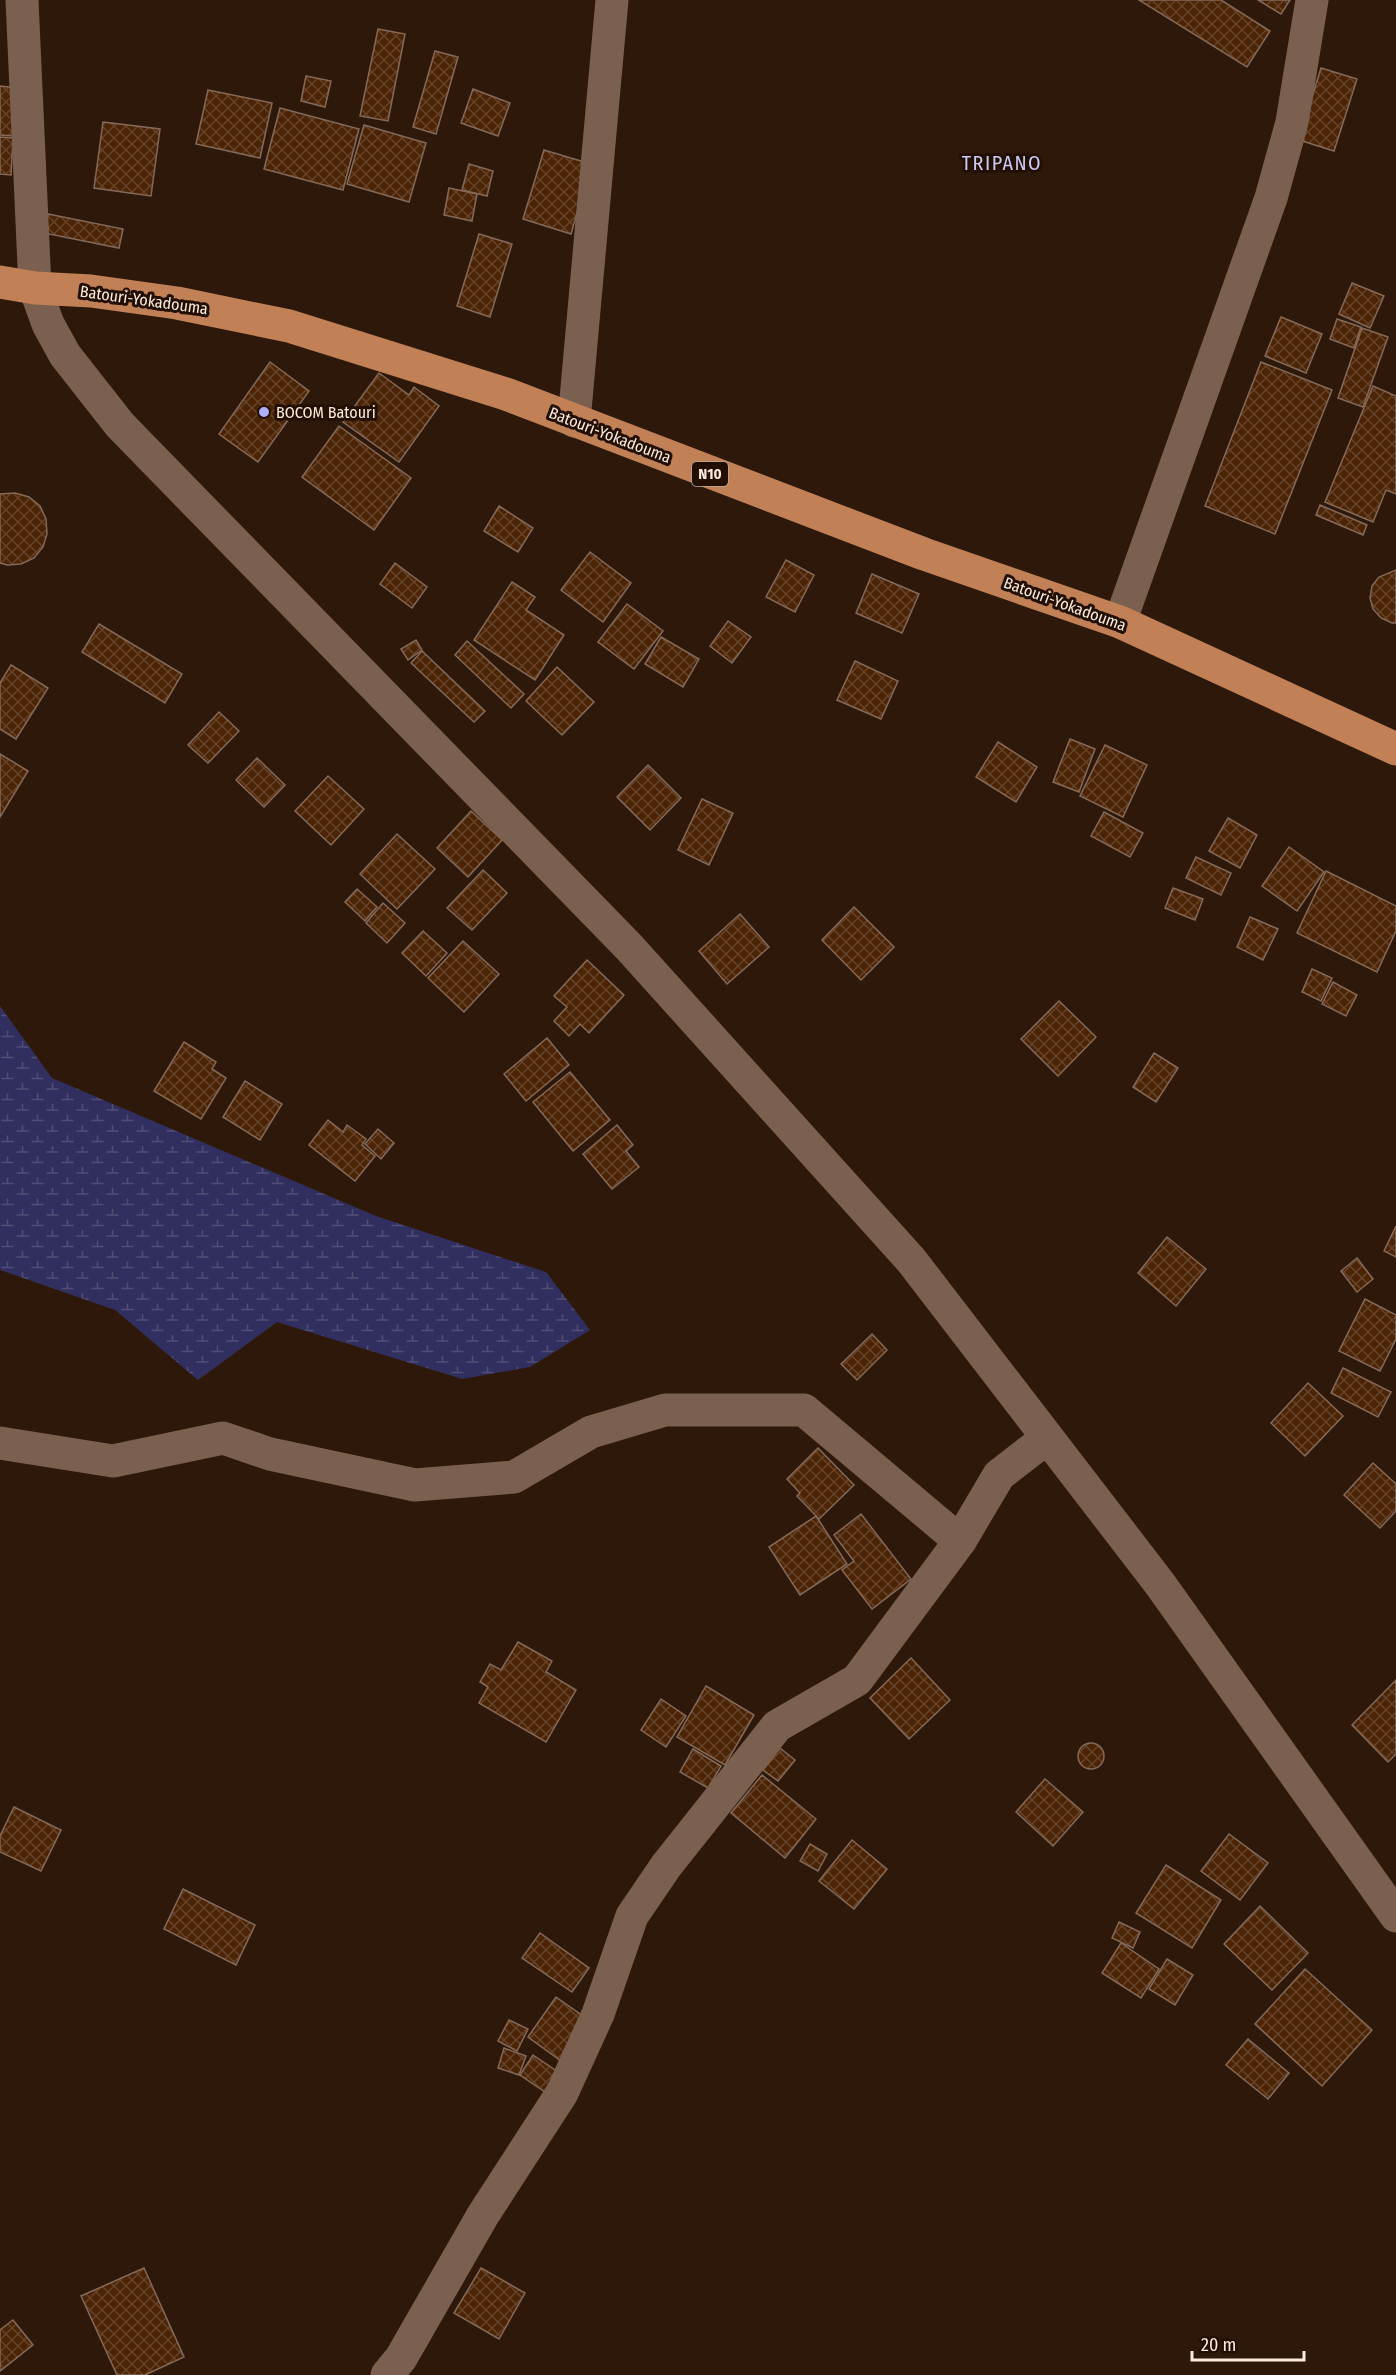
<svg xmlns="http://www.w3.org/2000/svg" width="1396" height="2375" font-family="'Fira Sans Condensed',sans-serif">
	<defs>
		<pattern id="wetland-marsh" width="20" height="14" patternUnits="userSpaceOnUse" patternTransform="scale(1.5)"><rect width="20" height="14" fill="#312f5f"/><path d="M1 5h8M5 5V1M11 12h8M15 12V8" fill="none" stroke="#504d76"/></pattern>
		<pattern id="building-cross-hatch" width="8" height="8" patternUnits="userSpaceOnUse" patternTransform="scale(1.5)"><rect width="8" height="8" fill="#4b2305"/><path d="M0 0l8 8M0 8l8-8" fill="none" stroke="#664329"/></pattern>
	</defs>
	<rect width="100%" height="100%" fill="#2e1809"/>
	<path fill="url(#wetland-marsh)" d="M0,1006L52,1078L376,1216L546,1272L590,1330L530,1367L462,1379L277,1322L198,1380L115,1310L0,1270Z"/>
	<g fill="url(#building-cross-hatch)" stroke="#856a59" stroke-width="1.5">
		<path d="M1139,0H1221L1270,31L1247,67Z"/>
		<path d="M1258,0H1290L1281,14Z"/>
		<path d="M378,29L405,34L388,121L360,116Z"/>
		<path d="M435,51L458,57L436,134L413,127Z"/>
		<path d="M1321,68L1357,79L1334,151L1299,140Z"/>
		<path d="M306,76L331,81L325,107L301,101Z"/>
		<path d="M0,86L17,88L14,136L0,135Z"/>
		<path d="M473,89L510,103L498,136L461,123Z"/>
		<path d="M208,90L272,103L260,158L196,144Z"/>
		<path d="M280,108L359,129L343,190L264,169Z"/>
		<path d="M103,122L160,129L151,196L94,188Z"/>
		<path d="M364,125L426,143L409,202L347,184Z"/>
		<path d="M0,137L13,138L11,175L0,174Z"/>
		<path d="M544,150L591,164L571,234L523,219Z"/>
		<path d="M469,164L493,171L487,196L462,190Z"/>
		<path d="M449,188L477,194L472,221L444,215Z"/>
		<path d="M48,214L123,229L119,248L44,233Z"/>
		<path d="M479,234L512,244L490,317L457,306Z"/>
		<path d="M1352,283L1384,296L1370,328L1339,314Z"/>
		<path d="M1281,317L1322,334L1306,373L1265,356Z"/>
		<path d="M1337,319L1361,327L1354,348L1330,339Z"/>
		<path d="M1362,328L1388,337L1363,407L1338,398Z"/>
		<path d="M270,362L309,391L258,462L219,434Z"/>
		<path d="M1261,362L1332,390L1275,534L1205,506Z"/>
		<path d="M379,373L409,395L414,387L439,406L399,462L343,422Z"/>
		<path d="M1373,386L1396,396V494L1386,490L1373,522L1325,502Z"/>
		<path d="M339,426L411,478L374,530L302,477Z"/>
		<path d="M15,493L29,497L40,506L46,519L47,534L43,547L34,558L21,564L7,565L0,563V494Z"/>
		<path d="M1320,505L1367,525L1363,535L1316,515Z"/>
		<path d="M499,506L533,528L518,552L484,531Z"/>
		<path d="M590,552L631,583L603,622L561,590Z"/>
		<path d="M786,560L814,575L795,612L766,597Z"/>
		<path d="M395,563L427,587L412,608L380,584Z"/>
		<path d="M1396,570V623H1392L1381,618L1373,609L1370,598L1372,586L1379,577Z"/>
		<path d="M872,574L919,594L902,633L856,613Z"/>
		<path d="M512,582L535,597L526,610L564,635L535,680L474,640Z"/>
		<path d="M627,604L663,631L634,669L598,642Z"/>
		<path d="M728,621L751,637L732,663L710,646Z"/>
		<path d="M99,624L182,674L165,703L82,652Z"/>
		<path d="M661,637L699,659L683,687L645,664Z"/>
		<path d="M416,640L422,650L408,660L401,649Z"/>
		<path d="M467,641L524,694L511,708L455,655Z"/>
		<path d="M422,651L485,711L474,722L411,663Z"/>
		<path d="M855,661L898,681L881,719L837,700Z"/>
		<path d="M11,665L48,688L16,739L0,729V683Z"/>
		<path d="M557,667L594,702L562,735L526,701Z"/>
		<path d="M219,712L239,731L208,763L188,745Z"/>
		<path d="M1070,739L1095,749L1079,792L1053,782Z"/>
		<path d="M998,742L1037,767L1016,802L976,777Z"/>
		<path d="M1105,745L1147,765L1123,817L1080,796Z"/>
		<path d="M0,754L28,771L0,817Z"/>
		<path d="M257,758L285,785L264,807L236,780Z"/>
		<path d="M648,765L681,798L650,830L617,797Z"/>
		<path d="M328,776L364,809L331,845L295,811Z"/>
		<path d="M702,799L733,813L709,865L678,850Z"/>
		<path d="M471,811L502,840L468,877L437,848Z"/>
		<path d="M1104,812L1143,833L1130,857L1091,836Z"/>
		<path d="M1228,818L1257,835L1240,868L1209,851Z"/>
		<path d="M397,834L435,869L397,909L360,874Z"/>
		<path d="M1289,847L1324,872L1297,911L1262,886Z"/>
		<path d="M1196,857L1231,873L1221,895L1186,878Z"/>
		<path d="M483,870L507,893L472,930L447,908Z"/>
		<path d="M1326,871L1396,906V931L1377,972L1297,933Z"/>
		<path d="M1173,888L1203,899L1195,920L1165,908Z"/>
		<path d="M357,889L377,907L365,921L345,902Z"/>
		<path d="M383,903L405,923L387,943L366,923Z"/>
		<path d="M854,907L894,947L861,980L822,940Z"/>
		<path d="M740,914L769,947L727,984L699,951Z"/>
		<path d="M1250,917L1278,929L1263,960L1237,947Z"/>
		<path d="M423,931L447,953L426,976L402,953Z"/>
		<path d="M463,941L499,974L464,1012L428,978Z"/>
		<path d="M587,960L624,995L589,1033L580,1024L569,1036L554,1021L567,1007L554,996Z"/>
		<path d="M1312,969L1332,978L1321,1001L1302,992Z"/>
		<path d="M1333,982L1357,995L1346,1016L1322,1004Z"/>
		<path d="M1059,1001L1096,1037L1058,1076L1021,1039Z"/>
		<path d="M547,1038L569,1065L526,1101L504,1074Z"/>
		<path d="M184,1042L216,1062L212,1069L226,1078L201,1119L154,1091Z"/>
		<path d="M1154,1053L1178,1068L1156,1102L1133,1087Z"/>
		<path d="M570,1072L610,1120L573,1151L533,1102Z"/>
		<path d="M245,1081L282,1104L260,1140L223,1117Z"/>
		<path d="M328,1120L343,1132L347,1125L366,1139L362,1145L375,1156L355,1181L309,1145Z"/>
		<path d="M617,1125L633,1145L626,1151L639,1167L612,1189L583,1154Z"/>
		<path d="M378,1129L394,1143L381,1159L365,1144Z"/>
		<path d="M1396,1226V1257L1384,1251Z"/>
		<path d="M1167,1237L1206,1269L1176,1306L1138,1273Z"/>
		<path d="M1357,1258L1373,1279L1357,1292L1341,1271Z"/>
		<path d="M1365,1299L1396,1315V1339L1380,1371L1339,1351Z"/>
		<path d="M872,1334L887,1350L857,1380L841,1364Z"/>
		<path d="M1343,1368L1391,1392L1378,1417L1331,1393Z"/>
		<path d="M1308,1383L1343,1416L1305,1456L1271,1423Z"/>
		<path d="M818,1448L854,1485L819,1519L797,1496L800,1493L787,1479Z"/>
		<path d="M1373,1463L1396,1484V1511L1380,1528L1344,1495Z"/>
		<path d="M861,1514L911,1579L872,1609L842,1570L854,1561L834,1535Z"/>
		<path d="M816,1516L847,1564L800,1595L769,1547Z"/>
		<path d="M518,1642L552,1661L546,1672L576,1690L546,1742L479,1703L488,1687L480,1682L490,1664L501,1670Z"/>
		<path d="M911,1658L950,1700L909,1739L870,1698Z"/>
		<path d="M1396,1680V1754L1388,1762L1352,1725Z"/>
		<path d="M706,1686L754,1715L725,1765L677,1737Z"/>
		<path d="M661,1699L686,1716L666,1747L641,1730Z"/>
		<circle cx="1091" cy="1756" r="13"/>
		<path d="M780,1748L795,1760L778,1781L763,1770Z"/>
		<path d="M693,1749L721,1766L708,1788L680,1772Z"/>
		<path d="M762,1775L816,1819L785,1858L731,1813Z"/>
		<path d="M1045,1779L1083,1812L1053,1846L1016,1812Z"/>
		<path d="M14,1807L61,1830L41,1871L0,1852V1836Z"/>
		<path d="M1229,1834L1268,1863L1240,1900L1201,1871Z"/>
		<path d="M852,1840L887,1869L854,1909L819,1881Z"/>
		<path d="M810,1844L827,1854L818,1871L800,1861Z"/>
		<path d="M1166,1865L1221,1900L1192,1948L1136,1913Z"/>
		<path d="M183,1889L255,1925L236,1965L164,1929Z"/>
		<path d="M1260,1906L1308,1953L1272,1990L1224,1944Z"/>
		<path d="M1119,1922L1140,1932L1133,1948L1112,1938Z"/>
		<path d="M540,1933L589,1968L572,1992L522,1958Z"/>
		<path d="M1121,1943L1159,1969L1141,1998L1102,1973Z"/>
		<path d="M1167,1959L1193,1975L1175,2005L1149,1989Z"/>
		<path d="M1305,1969L1372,2030L1322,2086L1255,2024Z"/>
		<path d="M556,1997L600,2028L572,2069L528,2037Z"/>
		<path d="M509,2020L528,2029L517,2051L498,2041Z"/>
		<path d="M1248,2039L1289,2073L1268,2099L1226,2065Z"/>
		<path d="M504,2048L526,2056L519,2075L498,2068Z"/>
		<path d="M533,2055L558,2072L545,2092L520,2075Z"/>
		<path d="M144,2268L184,2357L145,2375H117L81,2296Z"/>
		<path d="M481,2268L525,2293L499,2339L454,2313Z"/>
		<path d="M13,2320L33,2345L0,2371V2330Z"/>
	</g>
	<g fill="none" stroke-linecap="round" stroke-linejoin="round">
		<g stroke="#7b6050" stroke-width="33">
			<path d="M22,0L35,288L48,324L65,355L120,425L629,947L911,1260L1160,1584L1396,1916"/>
			<path d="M574,421L612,0"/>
			<path d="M1120,622L1271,198L1292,122L1312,0"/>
			<path d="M0,1443L113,1461L223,1438L270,1454L415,1485L514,1477L591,1432L665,1410H804L960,1541"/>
			<path d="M387,2375L401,2358L483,2215L562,2093L598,2014L632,1916L666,1866L777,1726L857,1680L960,1541L999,1475L1047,1438"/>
		</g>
		<path stroke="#c18056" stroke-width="33" d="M0,282L35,288L91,291L177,303L289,326L506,394L924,554L1120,622L1396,749"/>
	</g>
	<circle fill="#adaffb" stroke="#230e02" stroke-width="2" cx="264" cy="412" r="6"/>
	<g text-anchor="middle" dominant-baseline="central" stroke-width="6" stroke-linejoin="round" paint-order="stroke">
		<rect fill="#230e02" stroke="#baa89d" stroke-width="1.5" x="692" y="462" width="36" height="24" rx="4.5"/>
		<g font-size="15" font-weight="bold" fill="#faeae0">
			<text x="710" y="474">N10</text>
		</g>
		<g font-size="16" fill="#faeae0" stroke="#230e02">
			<text transform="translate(144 300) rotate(8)">Batouri-Yokadouma</text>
			<text transform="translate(610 435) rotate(21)">Batouri-Yokadouma</text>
			<text transform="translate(1065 604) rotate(20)">Batouri-Yokadouma</text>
		</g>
		<g font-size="16" fill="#faeae0" stroke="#230e02" text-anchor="start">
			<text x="276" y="412">BOCOM Batouri</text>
		</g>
		<g font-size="20" letter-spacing="1.5" fill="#caccf7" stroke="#230e02">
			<text x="1002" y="163">TRIPANO</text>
		</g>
	</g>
	<path d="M1192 2351v9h112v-9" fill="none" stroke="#faeae0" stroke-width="3"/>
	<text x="1201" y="2351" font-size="18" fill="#faeae0" stroke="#230e02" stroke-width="4.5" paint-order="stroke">20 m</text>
</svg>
